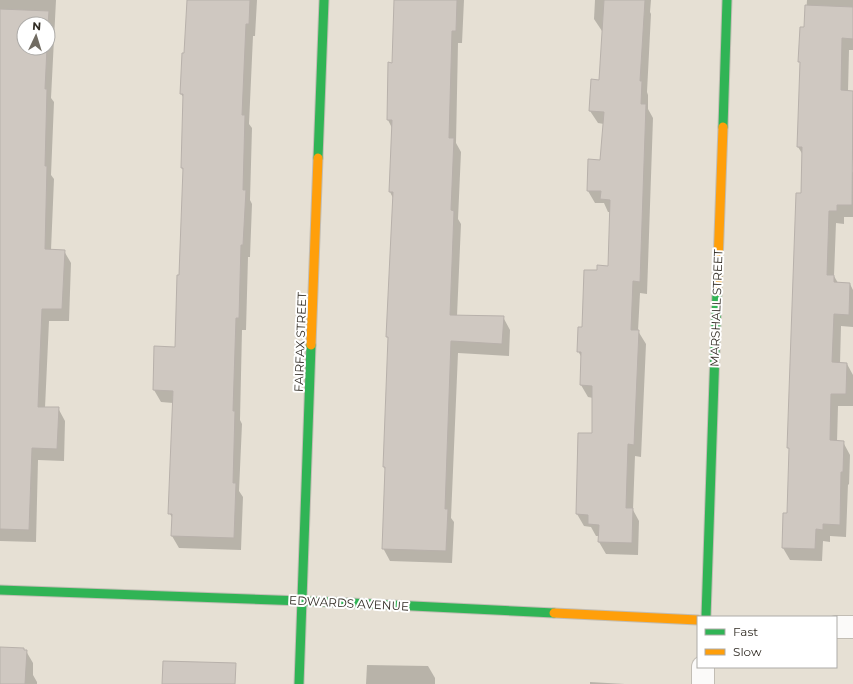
<svg xmlns="http://www.w3.org/2000/svg" width="853" height="684" font-family="Montserrat,sans-serif">
	<rect width="100%" height="100%" fill="#e6e0d4"/>
	<g fill="#0003" fill-rule="evenodd">
		<path d="M0,0H56L51,98L54,102L51,175L54,179L51,250L64,251L71,263L69,321H49L45,408H58L65,421L64,461L38,460L36,542L0,541ZM24,24H48V48H24Z"/>
		<path d="M188,0H257L255,36H253L249,124L252,128L250,200L252,204L250,257H248L246,330H242L240,420L242,424L239,491L243,497L241,550L179,548L172,536L173,519L170,514L173,403L161,402L154,390L176,348L184,172L182,168L184,98L181,94L185,54Z"/>
		<path d="M395,0H464L462,43H458L456,143L461,152L458,219L461,224L457,316L503,317L510,330L509,356L458,353L451,518L454,522L452,563L390,561L383,548L385,470L384,466L389,340L387,336L393,198L390,192L392,128L388,120L393,64Z"/>
		<path d="M595,0H651L650,12L651,14L647,92L648,95V109L653,118L647,294L640,293L638,331L646,344L641,457L635,456L633,510L639,521L638,555L606,554L599,542V536H596L591,527L584,526L577,514L578,434H593V398L588,397L581,385L582,358L578,351L583,328L598,271L609,267L610,212H608L604,203H595L588,191L601,161L604,124L598,123L590,111L600,81L603,31H602L594,19Z"/>
		<path d="M807,0H853V50H849L848,91L853,92V160H845L853,173V217H844V224L836,223L834,276L838,283L850,284L853,290V327L841,326L840,364H847L853,375V406H838L837,442H843L850,455L849,485L848,484L846,537L830,536V542L823,541L822,561L790,560L783,548L788,514L790,451L788,447L803,155L798,147L801,65L800,62L805,28Z"/>
		<path d="M0,648L23,649L26,651L33,663V675L37,682V684H0Z"/>
		<path d="M367,665L428,666L435,678V684H366Z"/>
		<path d="M590,682L625,684H590Z"/>
	</g>
	<g fill="#cfc8c1" stroke="#b8b1ab">
		<path d="M187,0H250L249,24H246L242,115H245L243,190H246L243,245H241L239,318H236L233,411H235L233,483H236L234,538L171,536L172,514H168L173,391L153,390L154,346L175,347L177,275H179L183,168H181L183,94H180L182,53H184Z"/>
		<path d="M394,0H457L456,31H452L449,138H454L451,210L454,211L450,315L504,316L502,344L451,341L445,509H448L446,551L382,549L385,467H383L388,337H386L393,192H389L392,120H387L388,62L392,63Z"/>
		<path d="M604,0H645L640,81H642L641,104H646L640,282L633,281L631,330H639L634,445L628,444L626,508H633L632,543L598,542L599,525L588,524V515L576,514L578,433H592V386L580,385L581,352H577L578,327H582L584,270H597V265L608,266L610,200L600,199L601,191H587L588,159L600,160L604,112L589,111L591,79L599,80Z"/>
		<path d="M805,5L853,7V39L842,38L841,90L853,91L852,205H837V211H829L827,275H834V282L850,283L849,315L834,314L832,362L847,363L846,394H831L830,440L844,441L843,472H841L840,525L823,524V530L816,529L815,549L782,548L783,513H787L789,448H787L796,193H801L802,147H797L800,62H798L800,27H804Z"/>
		<path d="M0,9L49,11L48,24H24V48H47L45,89H47L45,166H47L45,249L65,250L62,309H42L38,407H59L57,449L32,448L29,530L0,529Z"/>
		<path d="M0,647L24,648V650H27L25,684H0Z"/>
		<path d="M163,661L236,663L235,684H162Z"/>
	</g>
	<g fill="none" stroke-linecap="round" stroke-linejoin="round">
		<g stroke="#c2bdb4" stroke-width="24">
			<g id="street">
				<path d="M836,627H853"/>
				<path d="M703,684V667"/>
			</g>
		</g>
		<g stroke="#c2bdb4" stroke-width="11">
			<g id="fast">
				<path d="M723,127L727,0"/>
				<path d="M318,158L324,0"/>
				<path d="M0,590L331,602L554,613"/>
				<path d="M706,617L717,291"/>
				<path d="M299,684L311,345"/>
			</g>
		</g>
		<g stroke="#c2bdb4" stroke-width="11">
			<g id="slow">
				<path d="M717,291L723,127"/>
				<path d="M311,345L318,158"/>
				<path d="M554,613L698,620"/>
			</g>
		</g>
		<use href="#street" stroke="#fbfaf9" stroke-width="22"/>
		<use href="#fast" stroke="#30b455" stroke-width="9"/>
		<use href="#slow" stroke="#ff9f0a" stroke-width="9"/>
	</g>
	<g text-anchor="middle" dominant-baseline="central" stroke-width="4" stroke-linejoin="round" paint-order="stroke">
		<g font-size="12" fill="#322d25" stroke="#fff">
			<text transform="translate(716 308) rotate(-88)">MARSHALL STREET</text>
			<text transform="translate(300 342) rotate(-88)">FAIRFAX STREET</text>
			<text transform="translate(349 603) rotate(3)">EDWARDS AVENUE</text>
		</g>
	</g>
	<rect x="697" y="616" width="140" height="52" fill="#ffffff" stroke="#adaba8"/>
	<rect x="705" y="629" width="20" height="6" fill="#30b455" stroke="#adaba8"/>
	<text x="733" y="636" font-size="12" fill="#322d25">Fast</text>
	<rect x="705" y="649" width="20" height="6" fill="#ff9f0a" stroke="#adaba8"/>
	<text x="733" y="656" font-size="12" fill="#322d25">Slow</text>
	<g transform="translate(36 36) rotate(4)"><circle r="19" fill="#ffffff" stroke="#adaba8"/>
	<path d="M0-3L7 15L0 10L-7 15Z" fill="#716c62"/>
	<text y="-6" font-size="11" font-weight="bold" text-anchor="middle" fill="#322d25">N</text>
	</g>
</svg>
